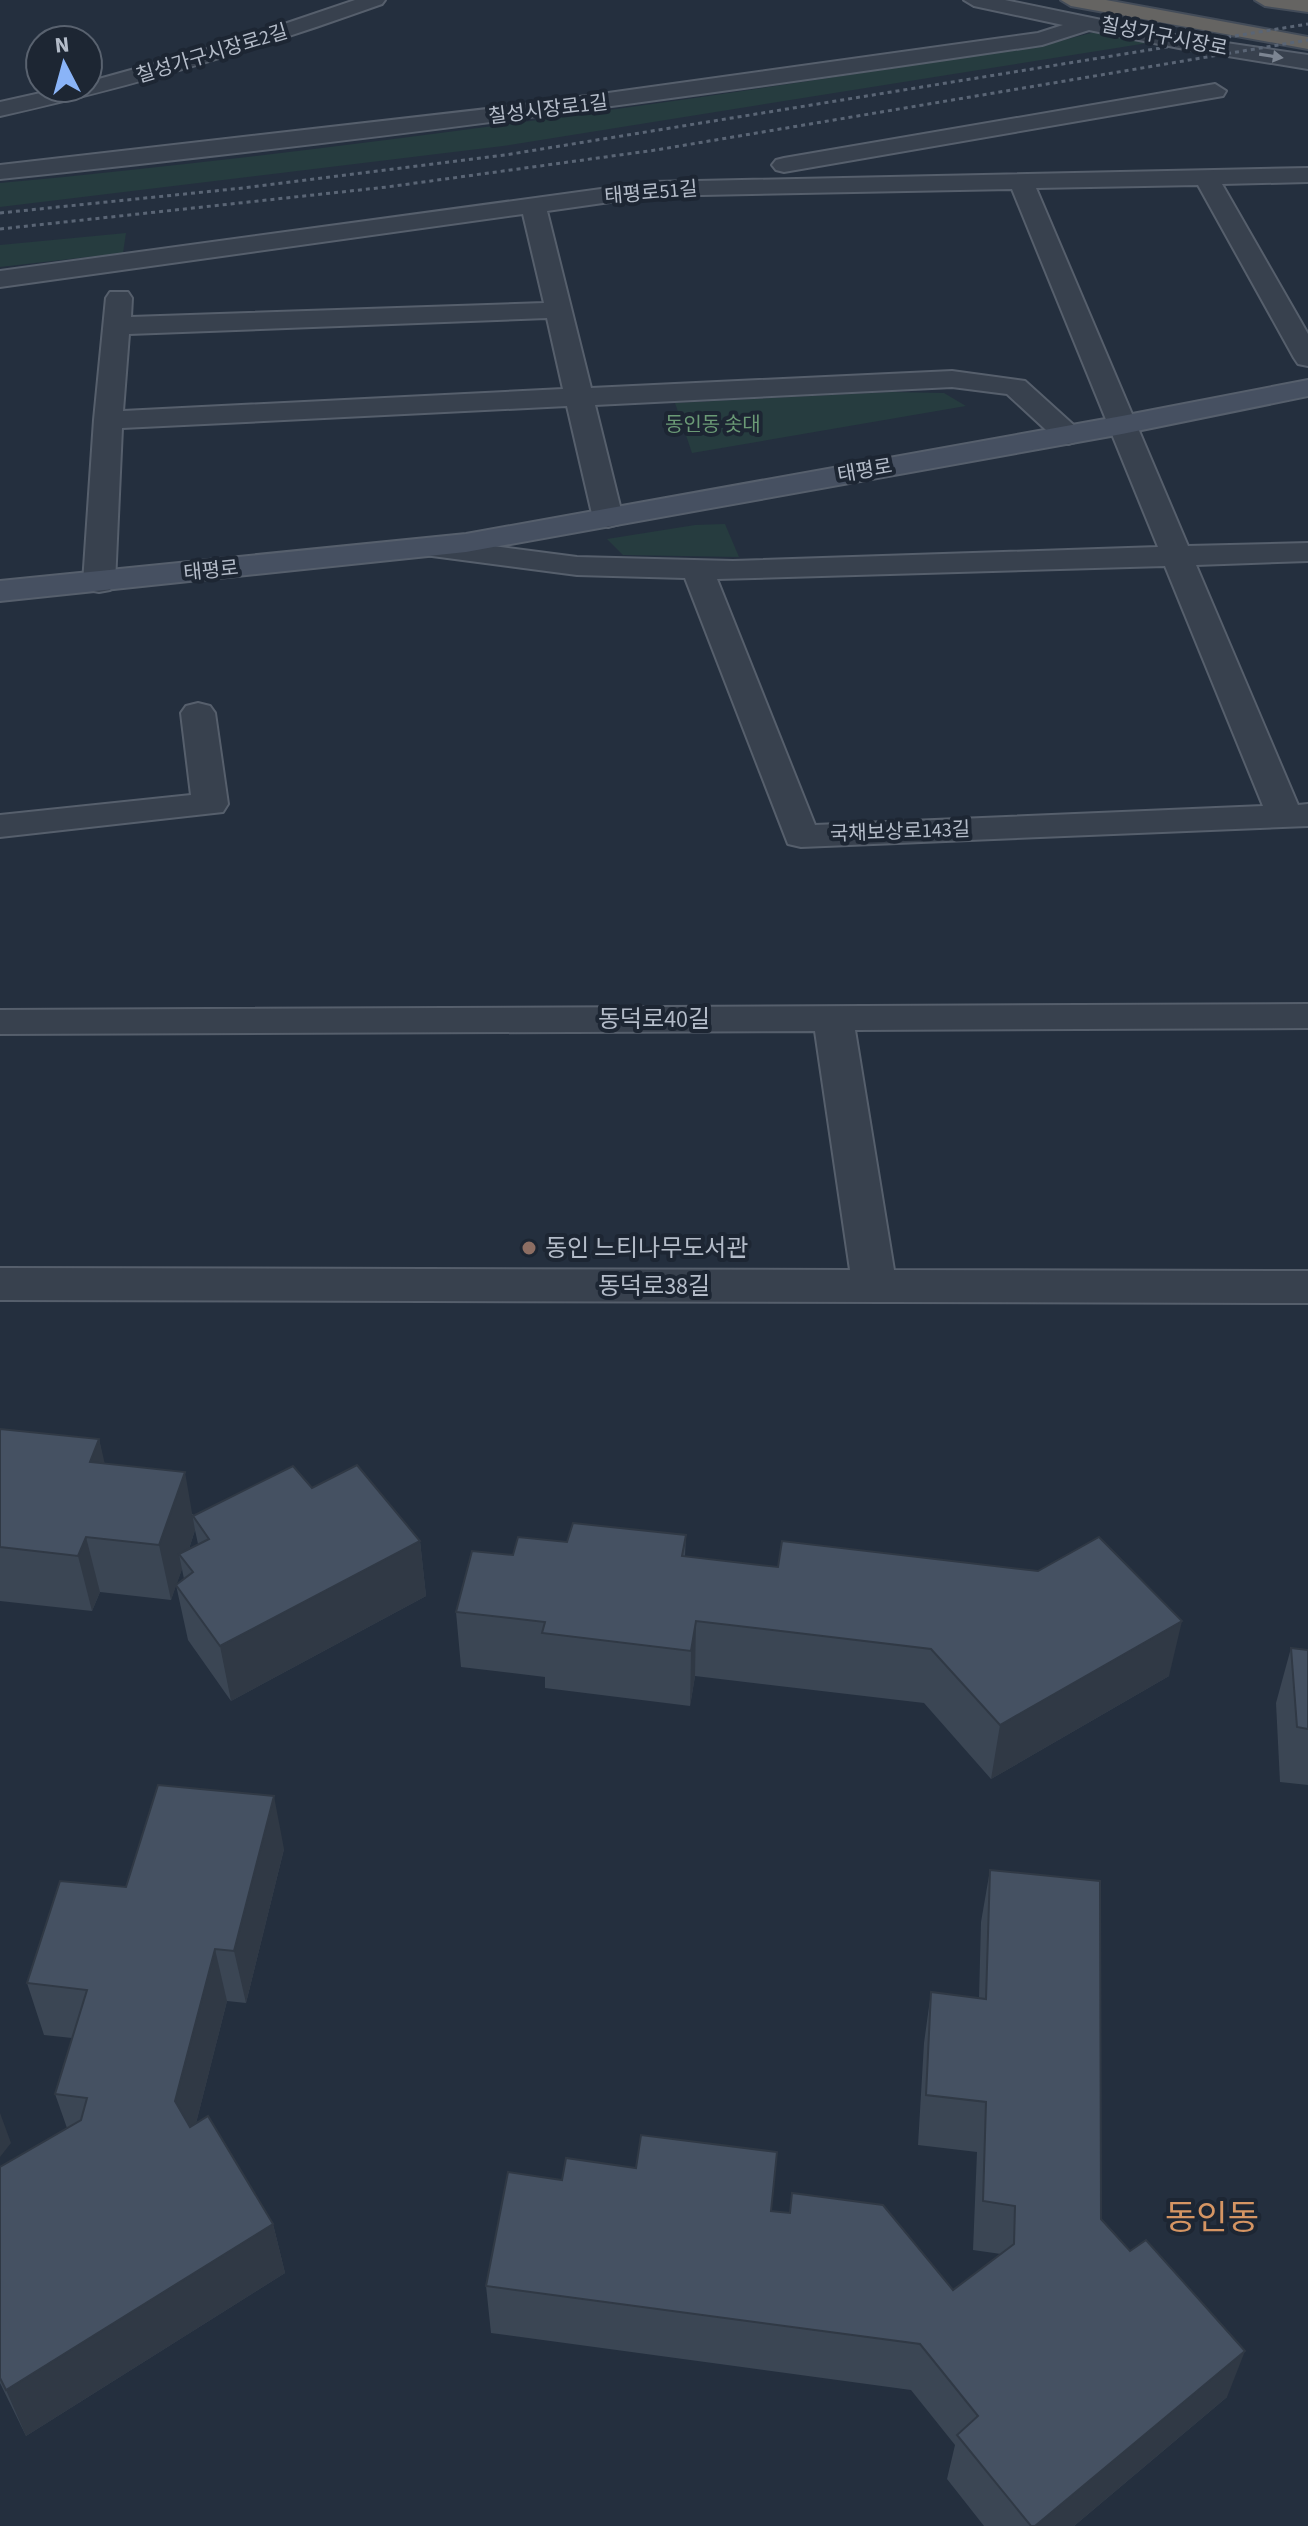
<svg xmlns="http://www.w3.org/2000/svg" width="1308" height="2526" font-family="'Source Sans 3','Noto Sans KR',sans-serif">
	<rect width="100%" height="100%" fill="#242f3e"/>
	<g fill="#263c3f">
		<path d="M1095,32L1154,42L503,146L0,207V183C351,150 700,99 1048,44Z"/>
		<path d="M126,233L123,253L0,267V245Z"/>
		<path d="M892,392L944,393L966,406L692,453L675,403Z"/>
		<path d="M725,524L739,557L623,555L607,539L695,525Z"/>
	</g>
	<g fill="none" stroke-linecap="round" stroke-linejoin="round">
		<g stroke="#565f6c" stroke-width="4">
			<g id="minor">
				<path d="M355,0H385L382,4C257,49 130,87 0,116V102L63,88H88V82L228,43Z"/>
				<path d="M964,0H1005L1179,36L1308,55V69L1179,48L1089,30L1042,45C695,97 349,143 0,179V165L522,105L1038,33L1063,25L974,6Z"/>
				<path d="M1215,84L1226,91L1223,96L784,172L776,170L772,165L776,160L784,158Z"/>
				<path d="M1308,168V182L1222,184L1308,334V366L1298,364L1294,358L1198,185L1036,188L1188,546L1308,543V561L1196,565L1298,805L1308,804V826L801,847L788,844L685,578L577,575L432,556L421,554L417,547L421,540L432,538L577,557L733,561L1158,547L1012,189L652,196L547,211L591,388L952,371L1025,381L1078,429L1082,435L1078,441L1068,444L1058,441L1007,394L952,387L595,405L623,518L619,524L608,527L597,524L593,518L567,406L122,428L115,583L110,590L99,592L88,590L83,583L94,420L106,298L110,292H128L132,298L131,317L544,303L523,214L0,287V271L652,182ZM547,318L563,389L123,411L129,334ZM1165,566L1263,806L815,825L717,579Z"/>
				<path d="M198,703L210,706L215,713L228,804L223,812L0,837V815L191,795L181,713L186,706Z"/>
				<path d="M1308,1004V1028L855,1030L894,1270L1308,1271V1303L0,1300V1268L850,1270L815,1031L0,1034V1010Z"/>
			</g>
		</g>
		<g stroke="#565f6c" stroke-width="4">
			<path id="secondary" d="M1308,380V396L1122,434L466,552L0,601V581L466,534L1122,416Z"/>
		</g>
		<g stroke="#434c59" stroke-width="4">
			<g id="trunk">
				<path d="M1061,0H1106L1308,37V49L1071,6Z"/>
				<path d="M1255,0H1308V12L1265,6Z"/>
			</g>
		</g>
		<use href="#minor" fill="#38414e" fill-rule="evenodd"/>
		<use href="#secondary" fill="#465061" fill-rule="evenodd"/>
		<use href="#trunk" fill="#656462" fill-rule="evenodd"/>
		<g stroke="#5a6575" stroke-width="3" stroke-dasharray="4 4" stroke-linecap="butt">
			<path d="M0,213L243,188L505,155L1308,24"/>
			<path d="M0,229L387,187L656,150L1308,40"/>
		</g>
	</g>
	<g fill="#3b4654" fill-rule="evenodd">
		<path d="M0,1429L99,1439L104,1464L194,1515L312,1488L420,1541L426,1596L231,1701L188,1640L176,1585L171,1600L100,1592L92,1611L0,1601ZM195,1530L198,1544L189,1549ZM182,1569L184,1579L176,1585Z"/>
		<path d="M686,1535L685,1556L1169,1676L991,1779L924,1703L695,1676L690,1706L545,1688V1677L461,1667L456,1612L513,1555L567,1542Z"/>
		<path d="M1291,1648L1308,1650V1785L1280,1782L1276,1703Z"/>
		<path d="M284,1849L246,2003L227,2001L196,2123L273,2224L285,2273L26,2436L0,2383V2167L67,2128L55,2094L72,2038L44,2035L27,1983Z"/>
		<path d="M990,1870L1101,2219L1227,2397L1074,2526H984L947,2479L955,2445L911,2390L491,2333L486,2286L772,2211L953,2290L1001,2254L973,2250L977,2152L918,2145L924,2043L931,1992L979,1998L981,1922Z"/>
	</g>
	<g fill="#303945">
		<path d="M99,1439L112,1494L90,1462Z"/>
		<path d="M185,1472L195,1530L185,1561L179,1554L182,1569L171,1600L159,1545Z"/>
		<path d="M86,1537L100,1592L92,1611L78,1556Z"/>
		<path d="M420,1541L426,1596L231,1701L220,1646Z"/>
		<path d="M696,1621L695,1676L690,1706L691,1651Z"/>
		<path d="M1182,1621L1169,1676L991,1779L1000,1725Z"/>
		<path d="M274,1796L284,1849L246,2003L234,1951Z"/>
		<path d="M215,1949L227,2001L189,2151L175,2101Z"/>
		<path d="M0,2113L11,2143L0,2157Z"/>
		<path d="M273,2224L285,2273L26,2436L6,2390Z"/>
		<path d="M1245,2351L1227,2397L1074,2526H1035Z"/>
	</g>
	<g fill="#455162" stroke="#303945" stroke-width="2">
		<path d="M0,1429L99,1439L90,1462L185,1472L159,1545L86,1537L78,1556L0,1547Z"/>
		<path d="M357,1465L420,1541L220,1646L176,1585L193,1572L179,1554L209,1539L193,1516L293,1466L312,1488Z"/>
		<path d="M573,1523L686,1535L682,1556L778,1567L782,1541L1038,1571L1099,1537L1182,1621L1000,1725L931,1649L696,1621L691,1651L542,1633L545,1622L456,1612L472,1551L513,1555L518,1537L567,1542Z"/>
		<path d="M1291,1648L1308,1650V1729L1297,1727Z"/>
		<path d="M158,1785L274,1796L234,1951L215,1949L175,2101L190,2127L208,2116L273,2224L6,2390L0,2378V2167L81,2120L87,2098L55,2094L87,1990L27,1983L60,1881L126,1887Z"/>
		<path d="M990,1870L1100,1881L1101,2219L1130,2251L1146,2240L1245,2351L1035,2526H1031L957,2435L978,2416L920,2344L486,2286L508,2172L562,2180L566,2158L636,2168L641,2135L777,2152L771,2211L790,2213L792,2193L883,2205L953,2290L1014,2244L1015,2206L983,2201L986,2102L926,2095L931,1992L986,1999Z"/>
	</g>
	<defs><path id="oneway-solid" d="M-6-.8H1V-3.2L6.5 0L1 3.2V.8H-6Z" transform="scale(2)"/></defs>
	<use fill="#7c8592" href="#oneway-solid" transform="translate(1271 56) rotate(9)"/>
	<circle fill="#8d6e63" stroke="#1d2633" stroke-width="3" cx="529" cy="1248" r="8"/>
	<g text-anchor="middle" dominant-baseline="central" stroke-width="8" stroke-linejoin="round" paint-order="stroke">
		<g font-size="20" fill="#b4bcc9" stroke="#1d2633">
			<text transform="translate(1164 37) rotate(11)">칠성가구시장로</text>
			<text transform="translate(212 54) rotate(-17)">칠성가구시장로2길</text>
			<text transform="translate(548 110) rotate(-7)">칠성시장로1길</text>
			<text transform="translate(651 193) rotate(-5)">태평로51길</text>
			<text transform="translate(865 471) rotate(-10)">태평로</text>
			<text transform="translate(211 571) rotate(-6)">태평로</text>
			<text transform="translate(900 832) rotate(-2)">국채보상로143길</text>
		</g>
		<g font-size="20" fill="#6b9a76" stroke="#1d2633">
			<text x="713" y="425">동인동 솟대</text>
		</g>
		<g font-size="24" fill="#b4bcc9" stroke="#1d2633">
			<text x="654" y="1019">동덕로40길</text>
			<text x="654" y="1286">동덕로38길</text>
		</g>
		<g font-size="24" fill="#b4bcc9" stroke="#1d2633" text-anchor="start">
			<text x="545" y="1248">동인 느티나무도서관</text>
		</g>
		<g font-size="34" fill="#d59563" stroke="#1d2633">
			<text x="1212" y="2218">동인동</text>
		</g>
	</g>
	<g transform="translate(64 64) rotate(354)"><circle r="38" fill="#1d2633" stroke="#59626f" stroke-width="2"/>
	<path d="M0-6L14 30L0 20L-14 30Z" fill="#8ab4f8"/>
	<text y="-12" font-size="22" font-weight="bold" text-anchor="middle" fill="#b4bcc9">N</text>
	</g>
</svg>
